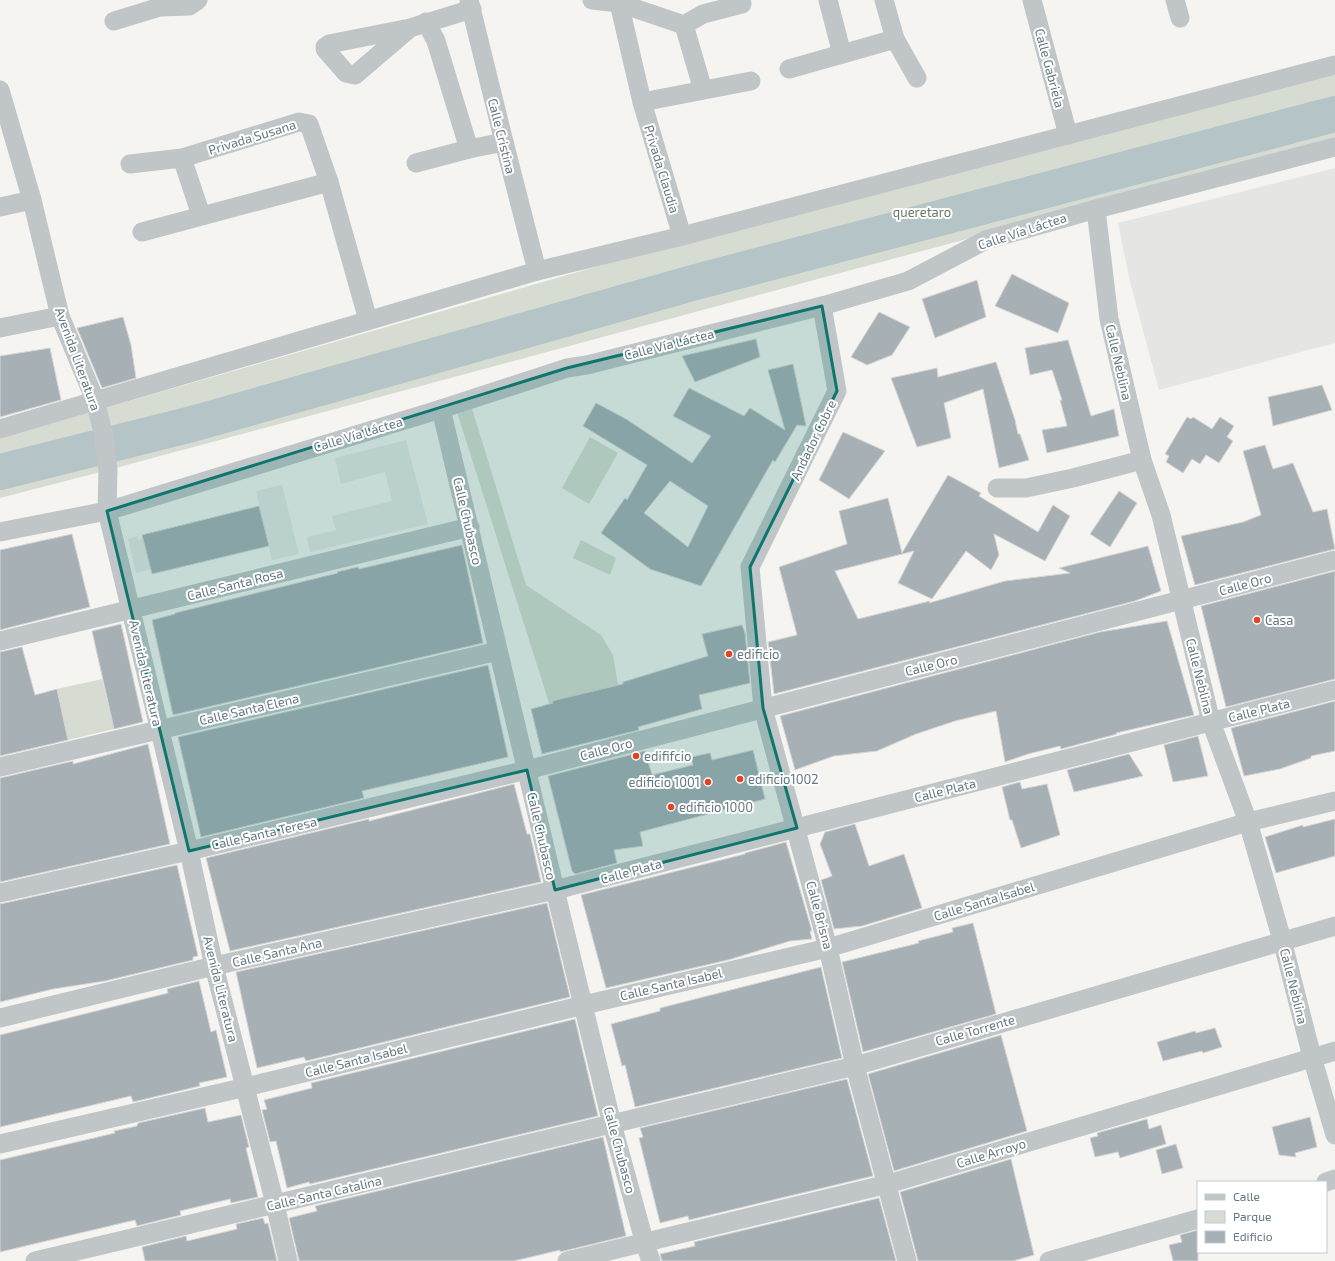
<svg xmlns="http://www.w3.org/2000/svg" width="1335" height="1261" font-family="'Exo 2',sans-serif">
	<rect width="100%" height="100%" fill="#f5f4f1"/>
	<g fill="#e5e6e4">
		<path d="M1335,168V343L1159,390L1130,282L1118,223Z"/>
		<path d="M406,440L428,524L310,552L307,537L336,530L332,516L392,501L385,472L341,484L335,458Z"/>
		<path d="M282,485L299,554L272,560L256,491Z"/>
		<path d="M138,536V540L143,538L151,569L136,573L128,539Z"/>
	</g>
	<g fill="#d6dcd2">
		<path d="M1335,65V140L108,470L0,498V438L901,179Z"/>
		<path d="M467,392L526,585L601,635L613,655L621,703L554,719L452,396Z"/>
		<path d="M590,437L618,453L589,504L562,488Z"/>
		<path d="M581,540L616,558L610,575L573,558Z"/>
		<path d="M102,679L114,729L68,740L57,689Z"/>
	</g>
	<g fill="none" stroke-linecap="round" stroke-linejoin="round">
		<path stroke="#b5c4c6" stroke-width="36" d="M0,472L192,424L696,282L1335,114"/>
	</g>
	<g fill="#a7b0b4" stroke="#d6d6d4" fill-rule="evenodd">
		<path d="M1012,274L1069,303L1058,333L995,306Z"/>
		<path d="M977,280L986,317L935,338L922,299Z"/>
		<path d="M879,312L910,327L892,355L867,365L851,357Z"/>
		<path d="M123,317L131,345L136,378L102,388L77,328Z"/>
		<path d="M756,339L760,357L695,382L682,356Z"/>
		<path d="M1068,340L1091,416L1114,409L1119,436L1047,453L1042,430L1067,426L1060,400H1062L1052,370L1030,375L1025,348Z"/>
		<path d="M50,348L61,400L0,417V356Z"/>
		<path d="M996,362L1015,420L1018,434H1020L1029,460L999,468L983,389L944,403L951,438L917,447L891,378L937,368L938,377Z"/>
		<path d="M793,364L806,426L797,425L775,462L773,460L701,586L650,569L601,533L625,498L627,500L647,465L583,426L596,403L626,419L692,463L711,436L673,416L689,388L744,416L750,408L785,430L768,370ZM670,481L708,506L688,547L644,513Z"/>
		<path d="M1322,385L1332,410L1273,426L1268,397Z"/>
		<path d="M1187,417L1191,419L1193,417L1212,429L1220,417L1234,426L1227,437L1233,441L1219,463L1206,455L1200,464L1192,459L1183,473L1166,462L1169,456L1165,454Z"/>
		<path d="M843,432L885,451L849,499L819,480Z"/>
		<path d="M1265,445L1273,469L1293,463L1313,512L1327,509L1335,549L1195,585L1181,536L1243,522L1261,515L1243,451Z"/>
		<path d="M948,475L981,493L979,496L1038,532L1053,505L1070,516L1045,561L994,534L999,555L991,570L966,551L932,599L898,583L914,551L835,571L858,619L930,601L929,603L1005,581L1070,573L1059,568L1148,546L1161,591L1135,601L774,694L768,642L797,635L779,567L847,544L839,511L888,498L902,553Z"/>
		<path d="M1119,491L1137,503L1110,547L1090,534Z"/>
		<path d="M259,506L269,546L152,574L142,535Z"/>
		<path d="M72,534L90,607L0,630V550Z"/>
		<path d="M462,545L483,643L173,715L152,620L175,614V613L338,573L337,572L358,567L359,569Z"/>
		<path d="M1335,571V679L1226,707L1201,606Z"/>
		<path d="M1167,621L1194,715L1116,733L1117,734L1061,749L1060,746L1028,754L1005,762L996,711L955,721L916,734L877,751L834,756L795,770L780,716L1100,632Z"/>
		<path d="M121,624L143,722L114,729L92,631Z"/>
		<path d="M742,625L745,633L750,683L699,695L702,709L638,727L639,730L542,754L531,709L553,703L552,701L623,684V682L708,656L702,634Z"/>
		<path d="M22,647L35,695L57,689L68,740L0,756V652Z"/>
		<path d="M488,665L508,757L362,791L364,798L201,837L178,737Z"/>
		<path d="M1335,701V751L1311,756V758L1280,769L1244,776L1231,728Z"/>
		<path d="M1198,736L1208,776L1173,782L1164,745Z"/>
		<path d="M148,744L170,844L0,882V778L73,761V764Z"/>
		<path d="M753,750L765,799L640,832L643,846L614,850L617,863L575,874L572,871L548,776L645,751L652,775L693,765L691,757L710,753L712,760Z"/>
		<path d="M1129,754L1143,776L1074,792L1067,770Z"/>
		<path d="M1020,782L1022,789L1047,784L1060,835L1021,848L1012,820H1010L1002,787Z"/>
		<path d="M514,784L527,834H530L541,882L230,951L206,858L369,819V821Z"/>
		<path d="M1335,819V856L1276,873L1265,837L1303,825V827Z"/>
		<path d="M855,824L869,866L904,854L922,908L862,926L834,929L821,880L832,876L820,844L825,832Z"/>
		<path d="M786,842L812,931H810L812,939L790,941L728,960L606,988L581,895L745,854V853Z"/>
		<path d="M177,865L198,956L193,957V960L105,981L53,989L0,1002V904Z"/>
		<path d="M547,903L570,997L306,1061L304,1057L257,1068L236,972Z"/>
		<path d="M973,923L996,1014L863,1052L842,962L919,943L918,941L953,932L952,928Z"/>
		<path d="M821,967L842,1058L635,1107L625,1065L622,1066L611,1024L660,1011V1008Z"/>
		<path d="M199,981L211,1032L216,1030L227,1077L199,1083L200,1086L133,1102L131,1096L0,1127V1035L168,993L167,989Z"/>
		<path d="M575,1019L598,1116L310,1184L309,1182L287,1188L276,1141L270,1142L262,1110L267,1109L264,1100L312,1088L311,1083Z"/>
		<path d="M1215,1028L1222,1047L1203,1053L1202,1051L1163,1061L1157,1042L1195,1031L1196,1033Z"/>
		<path d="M1001,1035L1027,1131L894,1171L868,1074Z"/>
		<path d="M847,1079L873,1176L689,1220L688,1216L660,1223L639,1138L643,1137L640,1128Z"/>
		<path d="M205,1108L208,1122L241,1115L249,1147L246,1148L258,1197L231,1203L230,1199L180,1211L181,1215L137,1226L135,1220L0,1252V1160L115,1133L114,1131L137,1126L138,1123Z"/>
		<path d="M1310,1117L1317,1147L1295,1153L1296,1157L1279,1155L1272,1127Z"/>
		<path d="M1147,1119L1149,1129L1161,1125L1166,1144L1120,1158L1118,1152L1095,1157L1090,1138L1098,1136L1097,1133Z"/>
		<path d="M603,1137L626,1236L560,1252V1250L514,1261H299L289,1218L317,1211L315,1206Z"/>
		<path d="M1176,1144L1183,1168L1162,1174L1156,1150Z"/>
		<path d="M1011,1159L1034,1255L1013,1261H918L900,1192Z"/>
		<path d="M879,1198L896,1261H662L660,1254L695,1246L694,1242Z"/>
		<path d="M263,1218L265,1224L268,1223L277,1261H145L142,1247L186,1236L187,1241L237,1229L236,1224Z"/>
		<path d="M1198,1230V1261H1173L1169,1245L1182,1242L1180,1235Z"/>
	</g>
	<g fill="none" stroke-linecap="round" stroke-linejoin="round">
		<g stroke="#c0c5c7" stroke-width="19">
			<path d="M469,0L504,142L537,271"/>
			<path d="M592,0L619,3L684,25L703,14L742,4"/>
			<path d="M828,0L842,54"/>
			<path d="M884,0L895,39L917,78"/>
			<path d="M1032,0L1068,135"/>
			<path d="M1175,0L1180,18"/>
			<path d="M619,3L642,102L682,236"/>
			<path d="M114,21L160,7L189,6L198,0"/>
			<path d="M426,22L436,41L469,149"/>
			<path d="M684,25L703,90"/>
			<path d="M410,28L355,75L346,73L325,49V47L329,44L410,28L472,9"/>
			<path d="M789,69L895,39"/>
			<path d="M0,90L32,200L60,316L95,400L103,432L108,470L107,511L189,851L214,966L275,1204L288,1261"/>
			<path d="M642,102L751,81"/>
			<path d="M182,158L201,215"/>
			<path d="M416,163L469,149L504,142"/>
			<path d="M130,164L182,158L299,122L309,124L329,182L368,320"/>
			<path d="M0,207L32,200"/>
			<path d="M1096,209L1109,319L1142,460L1161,515L1211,722L1248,822L1282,940L1312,1057L1335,1135"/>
			<path d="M142,232L329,182"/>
			<path d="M822,306L837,391L750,567L763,708L828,948L855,1066L907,1261"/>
			<path d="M0,328L60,316"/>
			<path d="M441,409L555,890L612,1124L645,1244L651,1261"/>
			<path d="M0,429L537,271L682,236L1335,65"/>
			<path d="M997,488H1026L1073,478L1142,460"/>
			<path d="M0,532L107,511L441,409L567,368L587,365L822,306L908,281L986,240L1096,209L1335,147"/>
			<path d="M0,641L470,527"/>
			<path d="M0,767L498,651"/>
			<path d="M0,893L189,851L527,770L1335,560"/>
			<path d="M0,1018L214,966L555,890L1335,690"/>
			<path d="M0,1144L246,1087L584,1005L828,948L1248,822L1335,801"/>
			<path d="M1326,1182L1335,1179"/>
			<path d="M35,1261L855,1066L1335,926"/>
			<path d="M567,1261L888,1184L1335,1051"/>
			<path d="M1049,1261L1198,1219"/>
		</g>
	</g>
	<path fill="#0f766e" fill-opacity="0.2" stroke="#0f766e" stroke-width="3" stroke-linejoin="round" d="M822,306L837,391L750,567L763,708L797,828L555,890L527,770L189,851L107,511L567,368Z"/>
	<g fill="#e14324" stroke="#fff" stroke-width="1.5">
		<circle cx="1257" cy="620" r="4"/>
		<circle cx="729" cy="654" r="4"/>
		<circle cx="636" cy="756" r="4"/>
		<circle cx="740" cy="779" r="4"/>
		<circle cx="708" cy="782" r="4"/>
		<circle cx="671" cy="807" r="4"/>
	</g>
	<g text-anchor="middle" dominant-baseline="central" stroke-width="4" stroke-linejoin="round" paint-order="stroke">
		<g font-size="13" fill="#647782" stroke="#fff">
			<text transform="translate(1050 68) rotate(75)">Calle Gabriela</text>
			<text transform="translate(502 136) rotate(76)">Calle Cristina</text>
			<text transform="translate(252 137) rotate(-17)">Privada Susana</text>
			<text transform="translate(662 169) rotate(73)">Privada Claudia</text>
			<text transform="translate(1022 231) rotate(-18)">Calle Vía Láctea</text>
			<text transform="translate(669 344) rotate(-14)">Calle Vía Láctea</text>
			<text transform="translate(78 359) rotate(70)">Avenida Literatura</text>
			<text transform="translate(1119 362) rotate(77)">Calle Neblina</text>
			<text transform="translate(358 434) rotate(-17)">Calle Vía Láctea</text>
			<text transform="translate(813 440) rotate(-64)">Andador Cobre</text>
			<text transform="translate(468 521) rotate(77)">Calle Chubasco</text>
			<text transform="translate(235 584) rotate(-14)">Calle Santa Rosa</text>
			<text transform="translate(1245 584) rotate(-15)">Calle Oro</text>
			<text transform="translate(931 665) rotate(-14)">Calle Oro</text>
			<text transform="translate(146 673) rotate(77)">Avenida Literatura</text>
			<text transform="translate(1200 676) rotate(76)">Calle Neblina</text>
			<text transform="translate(249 709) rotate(-13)">Calle Santa Elena</text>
			<text transform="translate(1259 710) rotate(-14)">Calle Plata</text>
			<text transform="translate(606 749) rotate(-15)">Calle Oro</text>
			<text transform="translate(945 790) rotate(-14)">Calle Plata</text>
			<text transform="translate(264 833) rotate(-13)">Calle Santa Teresa</text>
			<text transform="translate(542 836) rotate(77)">Calle Chubasco</text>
			<text transform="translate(631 871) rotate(-15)">Calle Plata</text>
			<text transform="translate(984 901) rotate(-17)">Calle Santa Isabel</text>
			<text transform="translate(820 915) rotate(75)">Calle Brisna</text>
			<text transform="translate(277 952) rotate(-13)">Calle Santa Ana</text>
			<text transform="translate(671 984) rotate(-13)">Calle Santa Isabel</text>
			<text transform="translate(1294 986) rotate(76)">Calle Neblina</text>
			<text transform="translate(221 989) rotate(76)">Avenida Literatura</text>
			<text transform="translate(975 1030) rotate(-16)">Calle Torrente</text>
			<text transform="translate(356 1060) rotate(-14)">Calle Santa Isabel</text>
			<text transform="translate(620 1150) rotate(75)">Calle Chubasco</text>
			<text transform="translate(991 1153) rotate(-17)">Calle Arroyo</text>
			<text transform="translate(324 1193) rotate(-13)">Calle Santa Catalina</text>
		</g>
		<g font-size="13" fill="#697963" stroke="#fff">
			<text x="922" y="212">queretaro</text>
		</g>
		<g font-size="13" fill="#647782" stroke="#fff" text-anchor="start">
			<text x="1265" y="620">Casa</text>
			<text x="737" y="654">edificio</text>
			<text x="644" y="756">edififcio</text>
			<text x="748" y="779">edificio1002</text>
			<text x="700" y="782" text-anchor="end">edificio 1001</text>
			<text x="679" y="807">edificio 1000</text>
		</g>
	</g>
	<rect x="1197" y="1181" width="130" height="72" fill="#ffffff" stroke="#c1c9cd"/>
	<rect x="1205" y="1194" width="20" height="6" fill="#c0c5c7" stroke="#c1c9cd"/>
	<text x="1233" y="1201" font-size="12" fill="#647782">Calle</text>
	<rect x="1205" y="1211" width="20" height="12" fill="#d6dcd2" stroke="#c1c9cd"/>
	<text x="1233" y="1221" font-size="12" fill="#647782">Parque</text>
	<rect x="1205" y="1231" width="20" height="12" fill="#a7b0b4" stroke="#c1c9cd"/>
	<text x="1233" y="1241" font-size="12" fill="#647782">Edificio</text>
</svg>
